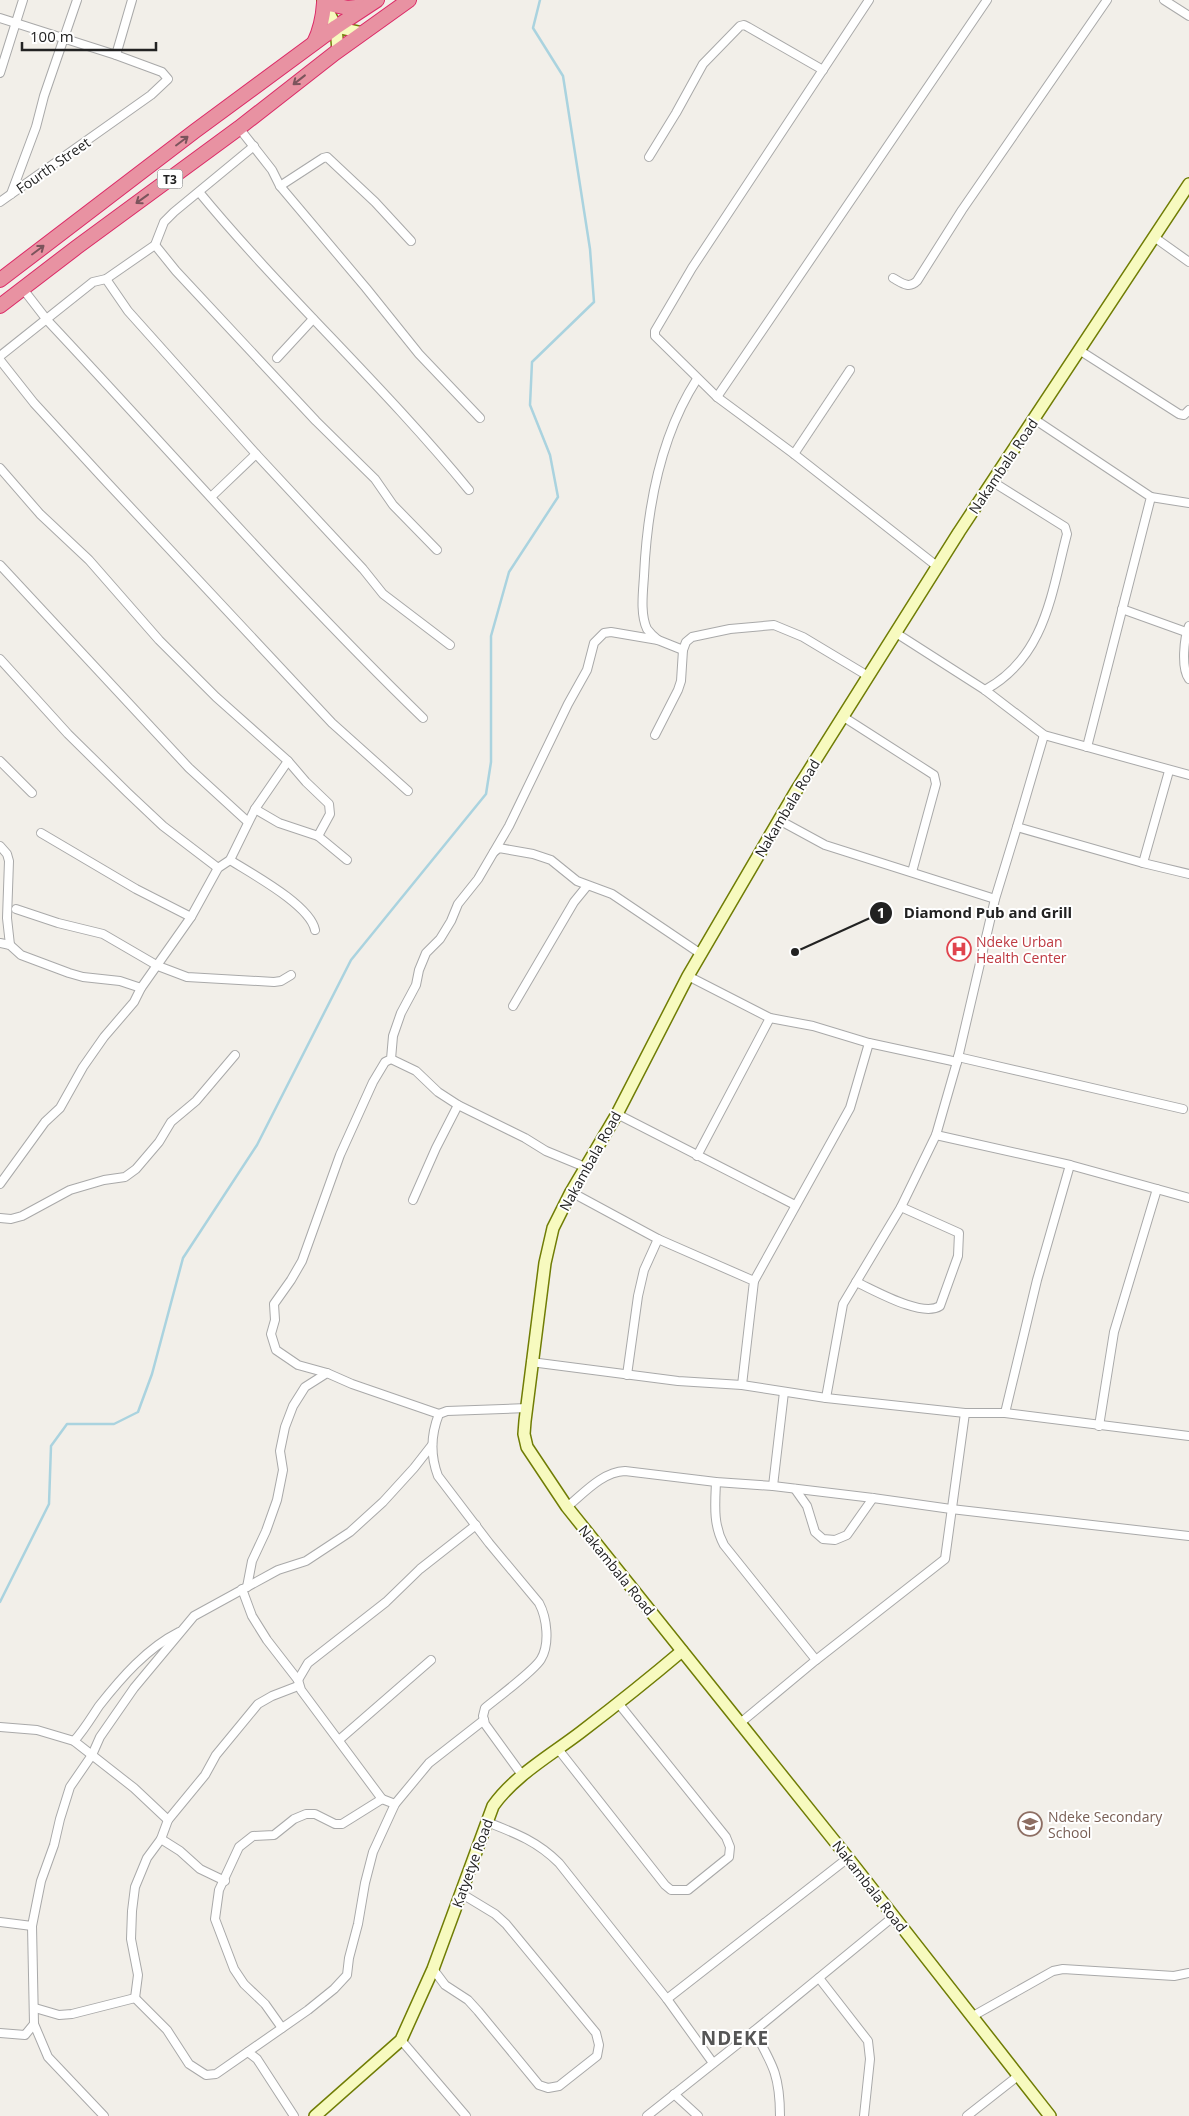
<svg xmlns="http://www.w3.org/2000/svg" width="1189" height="2116" font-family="'Open Sans',sans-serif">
	<rect width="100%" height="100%" fill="#f2efe9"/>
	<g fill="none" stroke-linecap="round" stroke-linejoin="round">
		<path stroke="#aad3df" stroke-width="2.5" d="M0,1602L49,1504L51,1446L67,1424H114L138,1412L152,1374L183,1258L257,1145L351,960L486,794L491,762V636L509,572L558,497L550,455L530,405L532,362L594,302L590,249L563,76L533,28L540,0"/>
		<g stroke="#a9a9a9" stroke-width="10">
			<g id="street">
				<path d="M869,0L692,268L655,331V336L717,397L794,454L938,567"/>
				<path d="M1164,0L1189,16"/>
				<path d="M0,18L116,55L162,72L168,79L151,95L0,202"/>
				<path d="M116,55L132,0"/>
				<path d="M0,73L23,0"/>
				<path d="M239,128L272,170L280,186L366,288L419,354L480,418"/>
				<path d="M649,157L676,113L703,64L740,26L744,25L748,27L823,70"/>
				<path d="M280,186L323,158L327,157L375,202L411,241"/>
				<path d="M199,192C284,295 384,386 469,490"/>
				<path d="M11,194L36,127L44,96L77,0"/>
				<path d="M1154,237L1189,262"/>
				<path d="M155,245L176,271L316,421L375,479L393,505L437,550"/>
				<path d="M893,278C902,283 909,289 917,281L962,210L1107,0"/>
				<path d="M106,279L128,311L256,454L363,569L383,594L450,645"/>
				<path d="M23,289L47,320C172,453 292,591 423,718"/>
				<path d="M1079,350L1179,414L1184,415L1189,410"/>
				<path d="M0,356L93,282L106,279L155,245L164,222L174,212L254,146"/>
				<path d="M277,358L313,319"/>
				<path d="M0,360L34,403L102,477L332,723L408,791"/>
				<path d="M717,397L987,0"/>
				<path d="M1034,419L1151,497L1087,747"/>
				<path d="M794,454L850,370"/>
				<path d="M0,468L40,514L89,560L159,640L216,697L288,761L306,782L329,804L330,814L318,836"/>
				<path d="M211,497L256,454"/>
				<path d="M1151,497L1189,503"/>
				<path d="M0,565L189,768L248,822"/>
				<path d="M1122,609L1186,632"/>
				<path d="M1189,626C1184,638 1181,668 1189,679"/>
				<path d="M896,633L985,690L1044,735L1189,775"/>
				<path d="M658,640C654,637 650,633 647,629C640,614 643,592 644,576C647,509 661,435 697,379"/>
				<path d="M0,659L68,734L128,793L163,826L218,868"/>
				<path d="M985,690C1045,657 1051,595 1067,534L1065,527L993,482"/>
				<path d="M842,716L934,775L936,784L912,872"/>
				<path d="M655,735L678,690L681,681L683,650L686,642L692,637L730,629L774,625L803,637L868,676"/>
				<path d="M1044,735L1017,827L1143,863L1189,874"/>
				<path d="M0,761L32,793"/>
				<path d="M255,809L279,823L318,836L347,860"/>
				<path d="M779,820L825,845L995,899"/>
				<path d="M41,833L136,889L191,917"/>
				<path d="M0,846L7,854L9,861L7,918L10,945"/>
				<path d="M494,852L499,848L533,854L551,860L577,881L612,894L701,954"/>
				<path d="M230,860C252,874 310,905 315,930"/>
				<path d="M1143,863L1169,771"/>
				<path d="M16,909L58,923L103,934L158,966L187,977L274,982L281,981L291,975"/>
				<path d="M0,943L10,945L21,955L69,973L83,977L120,981L141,988"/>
				<path d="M688,976L770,1018L813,1026L869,1043L957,1062"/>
				<path d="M513,1006L574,902L587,886"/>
				<path d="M958,1057L1183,1109"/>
				<path d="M391,1059L416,1071L438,1092L458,1105L525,1138L546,1151L585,1167"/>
				<path d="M617,1114L795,1205"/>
				<path d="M936,1135L1070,1165L1189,1198"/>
				<path d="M697,1156L770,1018"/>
				<path d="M0,1184L45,1122L60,1108L83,1067L104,1037L134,1002L141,988L191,917L218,868L230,860L255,809L288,761"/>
				<path d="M571,1192L658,1239L754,1281L742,1385"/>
				<path d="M413,1200L436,1148L458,1105"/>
				<path d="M0,1218L11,1219L22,1216L70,1190L104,1180L125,1177L136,1169L159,1142L171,1122L196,1101L235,1055"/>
				<path d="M754,1281L850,1108L869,1043"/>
				<path d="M856,1282C874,1290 922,1318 940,1306L958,1256L959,1233L901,1207"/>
				<path d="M531,1362L678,1381L742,1385L826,1398L965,1413H1005L1189,1436"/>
				<path d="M327,1373L298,1365L276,1350L271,1334L275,1320L274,1304L291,1280L302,1261L340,1155L373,1082L385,1062L391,1059L393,1036L401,1013L416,985L419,970L426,953L440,939L451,921L458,904L478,879L509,826L568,704L587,670L594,643L604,633L611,632L658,640L683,650"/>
				<path d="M627,1375L638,1296L644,1270L658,1239"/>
				<path d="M826,1398L843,1304L901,1207L936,1135L957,1062L995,899L1017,827"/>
				<path d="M1005,1413L1037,1280L1070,1165"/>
				<path d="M1099,1426L1114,1332L1157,1189"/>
				<path d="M716,1482C715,1505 713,1525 724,1545L816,1660"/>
				<path d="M773,1486L784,1392"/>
				<path d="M795,1489L807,1506L815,1532L823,1539L835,1540L847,1535L873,1498"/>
				<path d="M567,1507C584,1493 602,1472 625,1471L716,1482L773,1486L873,1498L951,1509L1189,1536"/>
				<path d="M247,1587L252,1561L266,1531L277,1500L283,1470L280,1451L285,1427L293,1406L305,1387L327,1373L352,1384L439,1414"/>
				<path d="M242,1589L252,1616L267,1640L298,1680L301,1690L382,1799"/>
				<path d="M298,1680L308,1663L386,1602L420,1569L476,1525"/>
				<path d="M739,1724L816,1660L945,1559L965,1413"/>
				<path d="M0,1727L37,1730L74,1741L134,1788L168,1820"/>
				<path d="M339,1740L431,1660"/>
				<path d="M74,1741C84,1730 91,1718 99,1706C121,1678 147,1648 179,1632"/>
				<path d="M558,1749L665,1885L671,1890H688L729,1857L730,1847L726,1837L619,1704"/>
				<path d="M522,1775L485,1724L483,1716L485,1708C497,1698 535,1670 541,1659C550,1644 547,1618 539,1603L489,1543L438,1476C430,1455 431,1434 439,1414L447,1411L527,1408"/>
				<path d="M487,1822C515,1833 537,1841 559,1863L667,1999L713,2063"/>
				<path d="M161,1839L180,1851L200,1869L225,1881"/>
				<path d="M0,1922L32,1926"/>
				<path d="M433,1969L445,1985L468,2000L478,2011L539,2085L548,2088L559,2086L597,2056L599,2045L596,2033L506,1924L495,1914L462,1894"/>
				<path d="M819,1978L868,2041L870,2059L864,2116"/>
				<path d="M135,1998L167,2030L189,2064L206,2075L216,2074L308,2010L334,1989L347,1975L349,1958L358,1924L365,1883L373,1852L395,1804L429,1763L484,1720"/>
				<path d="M135,1998L138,1975L131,1939L132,1911L135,1887L147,1858L161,1839L168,1820L205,1775L216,1755L258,1704L272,1696L298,1686"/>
				<path d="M667,1999L848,1858"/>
				<path d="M35,2008L59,2015L72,2014L135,1998"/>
				<path d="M973,2016L1053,1971L1063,1969L1174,1976L1189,1973"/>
				<path d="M34,2024L48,2057L104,2116"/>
				<path d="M282,2028L265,2004L244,1984L234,1969L215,1919L219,1890L239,1847L253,1836L274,1835L294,1819L306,1814H315L335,1824H342L382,1799L395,1804"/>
				<path d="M754,2031C773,2065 780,2076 780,2116"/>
				<path d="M0,2033L25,2035L34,2024L32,1926L41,1881L54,1845L60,1819L70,1787L92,1755L100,1737L134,1688L194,1616L278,1570L306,1561L350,1532L383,1502L414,1468L432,1445"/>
				<path d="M401,2040L466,2116"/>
				<path d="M248,2052L257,2059L294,2116"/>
				<path d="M674,2094L698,2116"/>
				<path d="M647,2116L754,2031L893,1917"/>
				<path d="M967,2116L1018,2076"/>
			</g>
		</g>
		<g stroke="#707d05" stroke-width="14">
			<g id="secondary">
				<path d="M323,1L336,27L338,51"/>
				<path d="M336,27L363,33"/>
				<path d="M315,2116L401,2040L433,1969L493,1806C515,1775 551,1755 581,1732C615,1706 649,1679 682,1651"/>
				<path d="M1050,2116L848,1858L567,1507L527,1447L524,1434L525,1421L545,1263L553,1228L571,1192L617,1114L688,976L796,791L959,532L1189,184"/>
			</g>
		</g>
		<g stroke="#dc2a67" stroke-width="16">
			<g id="highway">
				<path d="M314,43C321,29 323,18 324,3L348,8L364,6"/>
				<path d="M0,280L195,131L336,27L377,0"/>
				<path d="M0,306L77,247L239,128L335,53L409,0"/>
			</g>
		</g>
		<use href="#street" stroke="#fff" stroke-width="8"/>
		<use href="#secondary" stroke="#f7fabf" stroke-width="11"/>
		<use href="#highway" stroke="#e892a2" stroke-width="14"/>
	</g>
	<defs><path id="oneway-shaft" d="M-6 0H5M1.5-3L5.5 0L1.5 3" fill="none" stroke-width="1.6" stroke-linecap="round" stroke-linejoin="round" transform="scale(1.25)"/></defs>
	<g stroke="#7b545c">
		<use href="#oneway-shaft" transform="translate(299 80) rotate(142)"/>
		<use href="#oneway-shaft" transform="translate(182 141) rotate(-37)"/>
		<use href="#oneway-shaft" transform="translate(142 199) rotate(144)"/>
		<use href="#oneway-shaft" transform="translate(38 250) rotate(-37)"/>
	</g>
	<defs>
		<g id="hospital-ring" transform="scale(1.25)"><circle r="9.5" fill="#fff" stroke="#e0444e" stroke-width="1.5"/><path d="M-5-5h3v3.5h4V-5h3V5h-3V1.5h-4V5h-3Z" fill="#e0444e"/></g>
		<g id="school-ring" transform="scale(1.25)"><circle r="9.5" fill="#fff" stroke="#8d6e63" stroke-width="1.5"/><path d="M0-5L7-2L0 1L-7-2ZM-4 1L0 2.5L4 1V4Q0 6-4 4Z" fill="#8d6e63"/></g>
	</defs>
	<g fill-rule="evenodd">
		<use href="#hospital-ring" x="959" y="949"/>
		<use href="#school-ring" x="1030" y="1824"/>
	</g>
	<g text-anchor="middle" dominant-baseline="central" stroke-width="4" stroke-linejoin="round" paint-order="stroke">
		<rect fill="#fff" stroke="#646464" stroke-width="1" x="157.5" y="169.5" width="25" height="19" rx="4"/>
		<g font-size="12" font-weight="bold" fill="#222">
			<text x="170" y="179">T3</text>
		</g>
		<g font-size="14" fill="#222" stroke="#fff">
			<text transform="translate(53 165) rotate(-35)">Fourth Street</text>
			<text transform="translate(1003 466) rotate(-56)">Nakambala Road</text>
			<text transform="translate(787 808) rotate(-59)">Nakambala Road</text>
			<text transform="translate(590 1161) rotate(-61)">Nakambala Road</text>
			<text transform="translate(617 1570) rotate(51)">Nakambala Road</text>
			<text transform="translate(472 1863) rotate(-70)">Katyetye Road</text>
			<text transform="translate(870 1886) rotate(52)">Nakambala Road</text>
		</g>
		<g font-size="14" fill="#be3a42" stroke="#fff" text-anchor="start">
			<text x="976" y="941">Ndeke Urban<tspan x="976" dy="16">Health Center</tspan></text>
		</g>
		<g font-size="14" fill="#785e54" stroke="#fff" text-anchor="start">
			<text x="1048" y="1816">Ndeke Secondary<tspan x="1048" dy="16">School</tspan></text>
		</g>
		<g font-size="19" font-weight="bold" letter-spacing="1" fill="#555" stroke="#fff">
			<text x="735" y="2038">NDEKE</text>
		</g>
	</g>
	<path fill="none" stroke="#222" stroke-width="2" d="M795 952L881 913"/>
	<g fill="#222" stroke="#fff" stroke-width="2">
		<circle cx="795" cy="952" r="5"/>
		<circle cx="881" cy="913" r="12"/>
	</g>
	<g font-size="15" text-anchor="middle" font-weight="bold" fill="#fff">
		<text x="881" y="918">1</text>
	</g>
	<g font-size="15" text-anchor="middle" font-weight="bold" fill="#222" stroke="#fff" stroke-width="4" stroke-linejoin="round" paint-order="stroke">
		<text x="988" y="918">Diamond Pub and Grill</text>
	</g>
	<path d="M22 42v8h134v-8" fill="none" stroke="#222222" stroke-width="2.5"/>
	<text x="30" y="42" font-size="15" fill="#222222" stroke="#ffffff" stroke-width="4" paint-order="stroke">100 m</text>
</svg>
